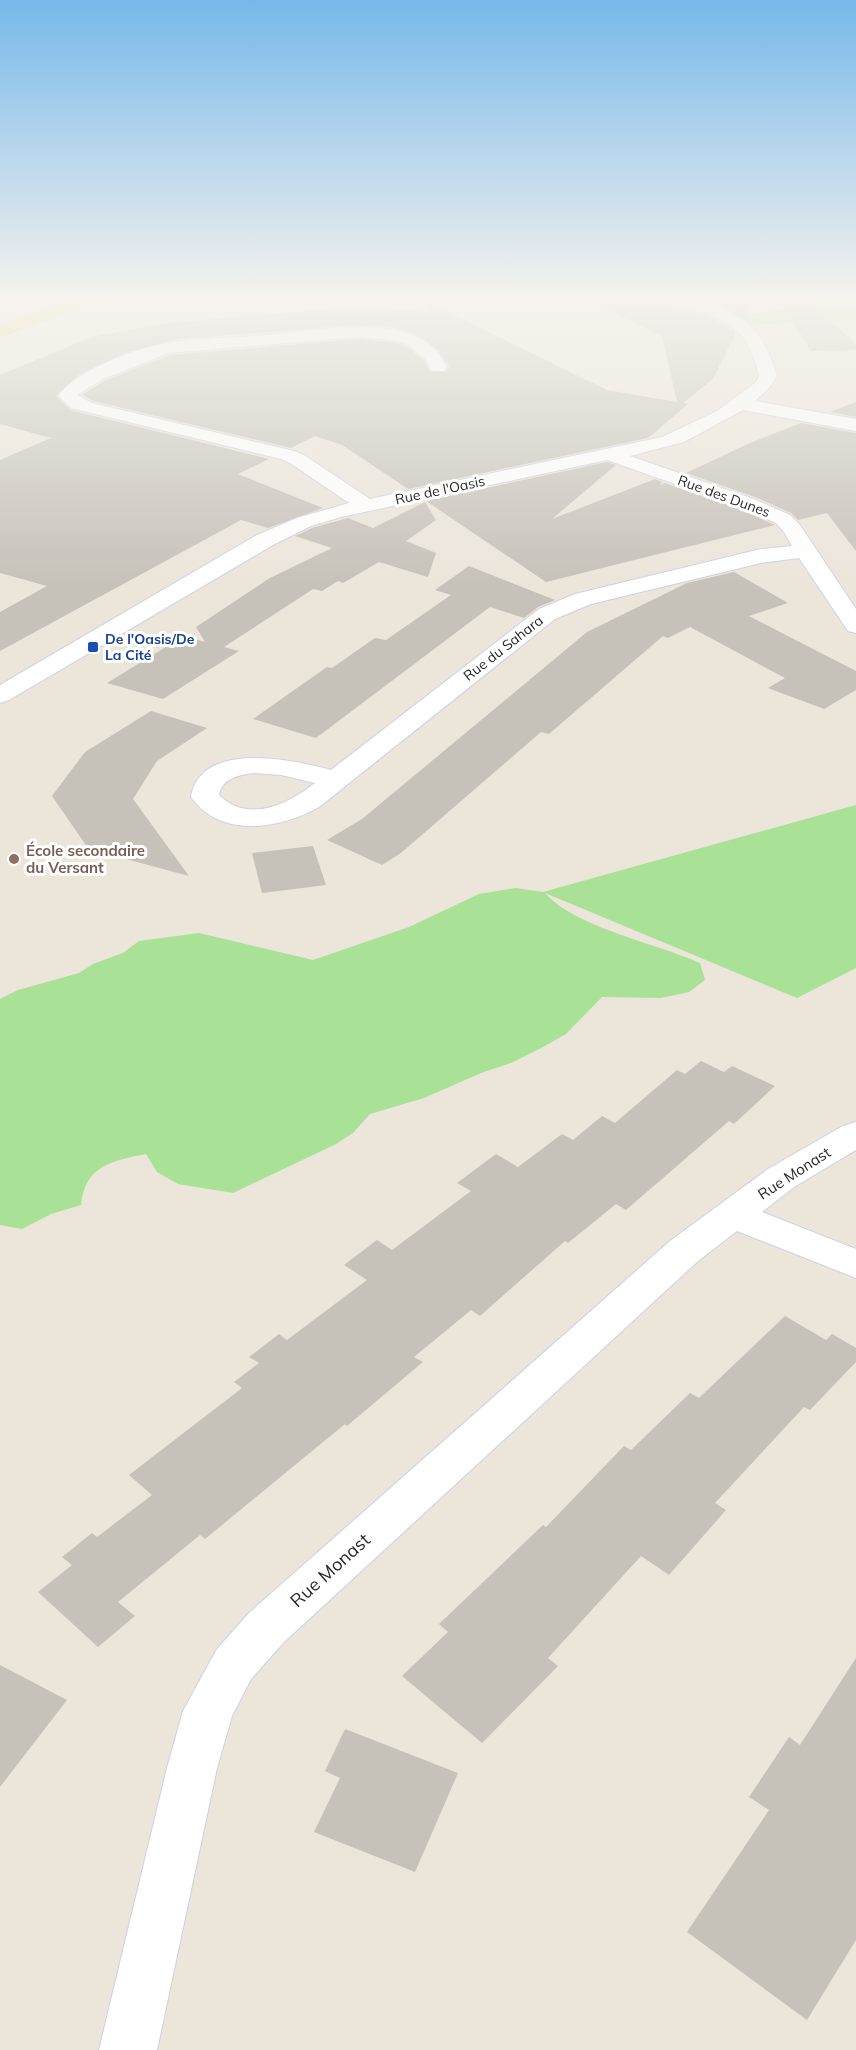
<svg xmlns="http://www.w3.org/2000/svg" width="856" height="2050" font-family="Mulish,sans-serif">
	<rect width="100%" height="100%" fill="#ebe5da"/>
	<g fill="#a9e197">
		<path d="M856,297V320L735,325L725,318Z"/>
		<path d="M856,805V968L797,998L545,893C576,928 656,943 700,963L705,980L689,992L661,998L602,997L566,1034L543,1047L511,1063L481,1073L424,1098L370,1114L353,1133L336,1144L233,1193L178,1184L157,1172L146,1154C111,1161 85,1166 81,1205L51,1214L22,1229L0,1225V999L18,990L79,973L93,964L123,953L139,941L199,933L313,960L409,927L479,894L516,888L543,892Z"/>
	</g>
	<g fill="#c6c2ba">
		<path d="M581,297H660L664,302L718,321L736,333L713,379L683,403L688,404L648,438L408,489L342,445L315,436L291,448L93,401L82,395L104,381L170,355L357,339L392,342L408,347L423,360L430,372H446L449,366L438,350L423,338L411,332L392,327L353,325L178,339L124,353L77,376L56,396L70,410L269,459L238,474L323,508L268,528L241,520L0,651V612L47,586L0,573V460L51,438L0,424V375L92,337L160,324L360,306L430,312L431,304L607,390L677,402L662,336Z"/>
		<path d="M698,297H754L744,318L726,307Z"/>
		<path d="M777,297H803L856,344V350L811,351Z"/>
		<path d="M856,402V417L830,412Z"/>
		<path d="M801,423L856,433V551L827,513L798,520L791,513L755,497L686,473L750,443Z"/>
		<path d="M607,462L616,465L552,519L655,479L662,482L660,485L665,483L739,509L775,525L546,582L426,501Z"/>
		<path d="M425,502L436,520L406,541L436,553L428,577L379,562L343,583L338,581L322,591L313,589L224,647L239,651L163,699L107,683L184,636L205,642L196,627L270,578L332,548L295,536L312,528L348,518L373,528Z"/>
		<path d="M469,566L555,600L538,607L524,618L490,607L316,738L253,719L327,667L332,668L375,638L386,640L451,595L435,590Z"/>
		<path d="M734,572L788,603L749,616L856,671V690L824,709L768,688L785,678L690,627L668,638L663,636L549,734L541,732L401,853L382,865L327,840L362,819L587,632L687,583Z"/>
		<path d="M151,711L207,728L157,761L133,799L189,876L100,852L92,854L52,796L85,752Z"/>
		<path d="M313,846L326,885L262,893L252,853Z"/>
		<path d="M701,1061L724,1072L732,1066L775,1086L734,1124L729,1121L626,1210L616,1204L568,1243L565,1241L480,1316L471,1310L414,1357L423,1362L347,1426L345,1424L205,1539L200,1535L118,1602L135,1616L98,1647L38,1592L72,1565L62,1557L92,1533L97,1537L152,1495L129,1475L242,1388L234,1382L259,1363L249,1357L279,1334L287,1340L367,1280L344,1265L377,1240L392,1250L471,1191L457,1183L496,1154L518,1167L562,1134L573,1140L602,1116L615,1123L677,1070L685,1074Z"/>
		<path d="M785,1316L826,1340L832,1334L856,1348V1362L810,1410L804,1407L715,1503L726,1510L669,1575L641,1556L548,1658L558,1666L482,1743L402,1676L448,1632L439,1624L543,1525L546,1527L624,1446L631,1450L690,1393L699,1398Z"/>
		<path d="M856,1658V1940L807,2020L687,1932L769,1810L749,1797L789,1737L800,1745Z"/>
		<path d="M0,1665L67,1700L0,1787Z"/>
		<path d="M345,1729L458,1773L415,1872L314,1832L340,1778L325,1771Z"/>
	</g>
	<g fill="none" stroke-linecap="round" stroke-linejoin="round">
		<g stroke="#cfd1e1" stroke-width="2">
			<g id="minor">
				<path d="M662,297C670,297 679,296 686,297C709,300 743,315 757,333C767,346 772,361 777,376L769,388L755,401L856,419V431L743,410L684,442L630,456L754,499L790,515L800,525L856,609V633L848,631L799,558L761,563L591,604L555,619L319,807C281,829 220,839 191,797C201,739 294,760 331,770L539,609L575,594L761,549L792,546L784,532L776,523L740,507L607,460L341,517L311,526L273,545L9,700L0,703V685L257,535L297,518L349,503L290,463L281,459L71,408L58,396C76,370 137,348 168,343C196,338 226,338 255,336C303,332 364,319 410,334C428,340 438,351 447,367L444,371H432L425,359L409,345L392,340L357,337L169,353L103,379L77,395L92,403L294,451L304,455L370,499L662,437L717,411L756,382L759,376C756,364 752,351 745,340C729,316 690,308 665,300ZM254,773L281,775L315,783C288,804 249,824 219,795C222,778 239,775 254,773Z"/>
				<path d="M856,1122V1150L794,1187L762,1212L856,1249V1278L737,1231L698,1261L283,1643L251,1679L232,1716L217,1768L157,2050H99L167,1768L183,1711L217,1649L249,1613L670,1241L768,1169L843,1126Z"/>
			</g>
		</g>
		<g stroke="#c7c7c7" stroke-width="2">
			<path id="major" d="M81,297H104L101,300L0,336V326Z"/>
		</g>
		<use href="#minor" fill="#fff" fill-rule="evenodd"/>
		<use href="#major" fill="#eed95c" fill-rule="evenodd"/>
	</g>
	<linearGradient id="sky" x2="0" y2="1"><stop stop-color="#77b8ea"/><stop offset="0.51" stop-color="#f6f3ee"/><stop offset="1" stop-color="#f6f3ee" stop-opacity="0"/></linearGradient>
	<rect width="856" height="584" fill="url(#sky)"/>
	<rect fill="#1a4fb4" stroke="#fff" stroke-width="2" x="87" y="641" width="12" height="12" rx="3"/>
	<circle fill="#8d6e63" stroke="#fff" stroke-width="2" cx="14" cy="859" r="6"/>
	<g text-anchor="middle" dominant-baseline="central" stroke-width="6" stroke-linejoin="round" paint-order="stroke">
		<g font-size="14" fill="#282828" stroke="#fff">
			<text transform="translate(440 490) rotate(-12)">Rue de l'Oasis</text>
			<text transform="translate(724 496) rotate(20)">Rue des Dunes</text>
			<text transform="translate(503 648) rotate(-38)">Rue du Sahara</text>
		</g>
		<g font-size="14" font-weight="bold" fill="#164399" stroke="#fff" text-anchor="start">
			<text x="105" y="639">De l'Oasis/De<tspan x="105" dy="16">La Cité</tspan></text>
		</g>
		<g font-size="15" font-weight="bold" fill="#785e54" stroke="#fff" text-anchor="start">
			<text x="26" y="850">École secondaire<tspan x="26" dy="17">du Versant</tspan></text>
		</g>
		<g font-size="15" fill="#282828" stroke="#fff">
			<text transform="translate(794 1173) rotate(-33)">Rue Monast</text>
		</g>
		<g font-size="18" fill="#282828" stroke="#fff">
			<text transform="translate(330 1570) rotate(-42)">Rue Monast</text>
		</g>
	</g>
</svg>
